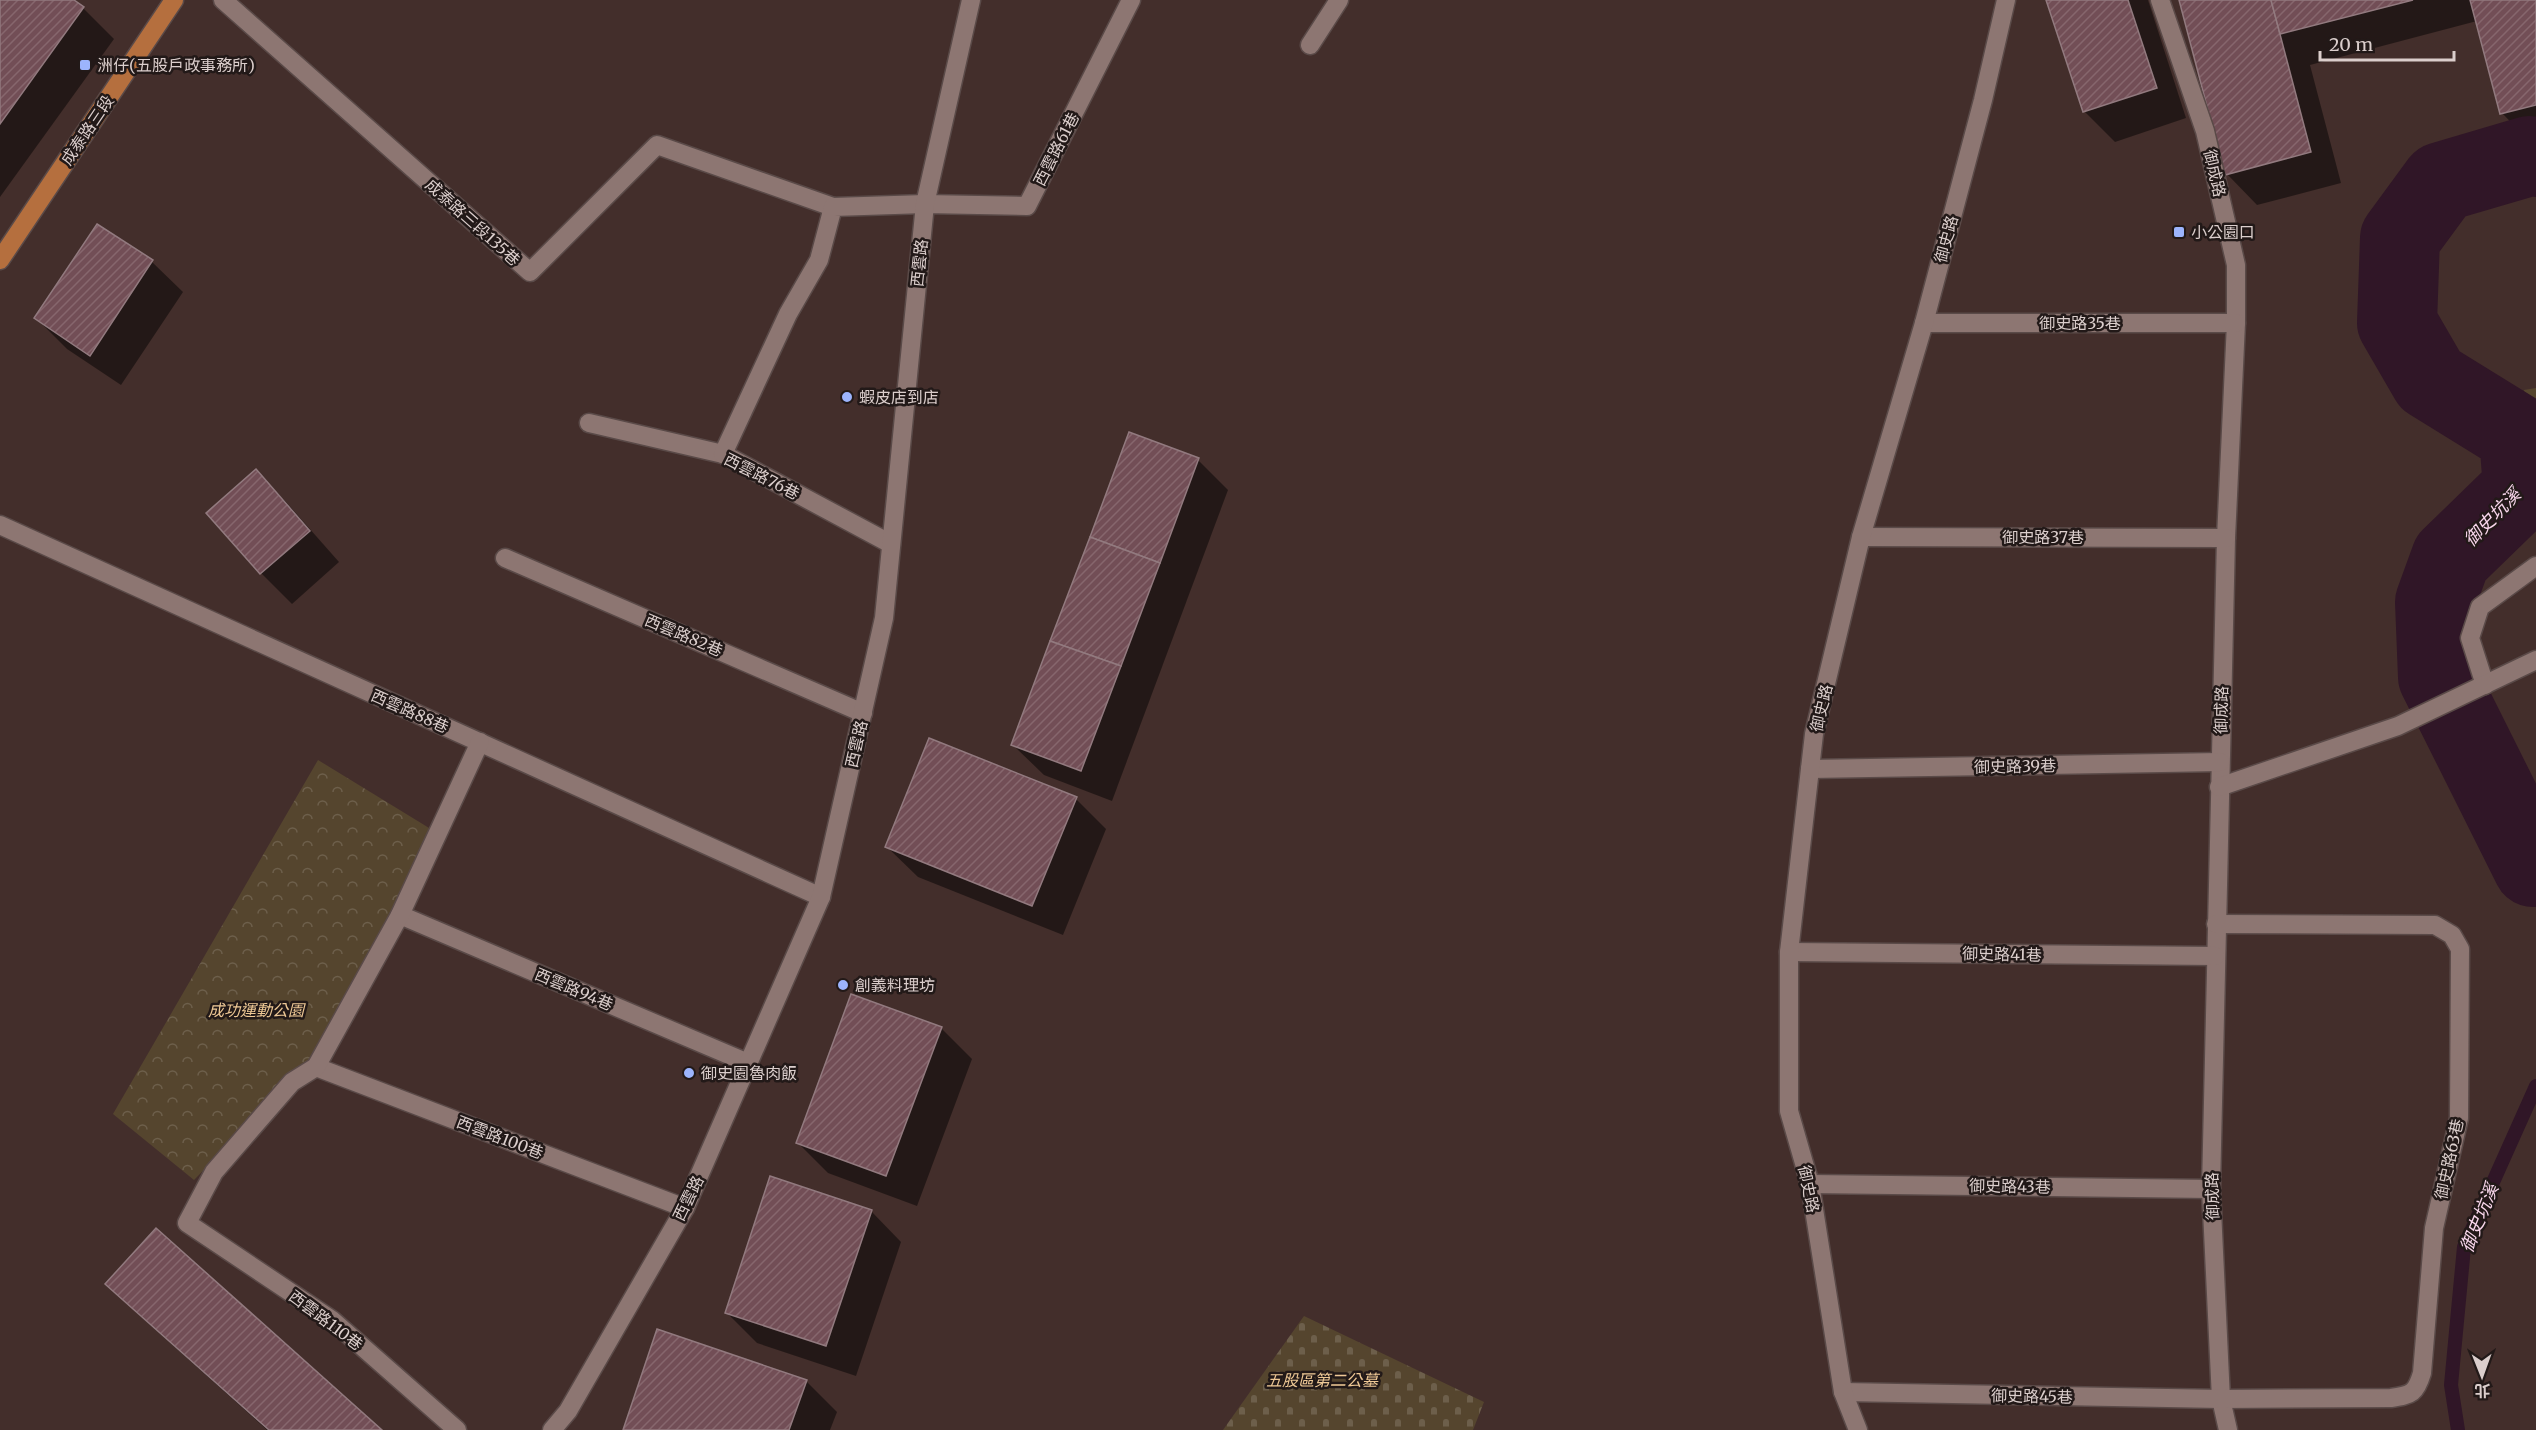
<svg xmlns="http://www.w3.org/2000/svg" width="2536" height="1430" font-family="Merriweather,'Noto Sans TC',serif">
	<defs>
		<pattern id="cemetery-stones" width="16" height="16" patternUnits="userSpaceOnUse" patternTransform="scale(1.5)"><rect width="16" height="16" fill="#55452e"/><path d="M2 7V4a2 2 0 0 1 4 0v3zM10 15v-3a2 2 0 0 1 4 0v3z" fill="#6d5f4b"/></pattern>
		<pattern id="park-crowns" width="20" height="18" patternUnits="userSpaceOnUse" patternTransform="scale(1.5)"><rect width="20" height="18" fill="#55452e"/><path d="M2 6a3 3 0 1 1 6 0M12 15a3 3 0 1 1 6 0" fill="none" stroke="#6d5f4b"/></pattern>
		<pattern id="building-hatch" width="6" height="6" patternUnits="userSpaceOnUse" patternTransform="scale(1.5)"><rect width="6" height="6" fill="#724e56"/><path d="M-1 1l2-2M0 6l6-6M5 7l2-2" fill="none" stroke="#86666d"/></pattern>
	</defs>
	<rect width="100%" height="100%" fill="#432e2b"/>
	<path fill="url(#cemetery-stones)" d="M1304,1316L1484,1402L1473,1430H1223Z"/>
	<g fill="url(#park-crowns)">
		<path d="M2536,388V448L2524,390Z"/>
		<path d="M318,760L434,831L312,1058L194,1180L113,1114Z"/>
	</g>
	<g fill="#0007">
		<path d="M0,0H72L83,8L114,39L0,197Z"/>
		<path d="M2047,0H2148L2186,118L2115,142L2084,111Z"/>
		<path d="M2181,0H2536V143L2532,144L2502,113L2477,21L2310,65L2341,183L2257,205L2227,174Z"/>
		<path d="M98,226L152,262L183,292L121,385L67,349L36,318Z"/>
		<path d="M1198,460L1228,490L1112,801L1044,775L1013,745Z"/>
		<path d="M256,471L286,502L339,562L292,604L261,573L208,513Z"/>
		<path d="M1076,799L1106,829L1063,935L918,877L887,847Z"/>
		<path d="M941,1028L972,1059L917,1206L828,1173L798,1143Z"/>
		<path d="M871,1211L901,1242L856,1376L757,1343L726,1312Z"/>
		<path d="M107,1284L380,1430H267L138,1314Z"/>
		<path d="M806,1381L837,1412L830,1430H624Z"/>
	</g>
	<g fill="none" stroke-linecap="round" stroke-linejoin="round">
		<g stroke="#301627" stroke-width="14">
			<path d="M2533,867L2536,884"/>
			<path d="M2458,1430L2451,1385L2464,1247L2536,1086"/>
		</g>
		<path stroke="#301627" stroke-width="80" d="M2533,867L2438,677L2435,602L2451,558L2523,488L2519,435L2430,380L2397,323L2400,238L2441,182L2529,156L2536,157"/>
	</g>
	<g fill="url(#building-hatch)" stroke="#927a7f" stroke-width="1.5">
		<path d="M0,0H74L84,7L0,124Z"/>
		<path d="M2046,0H2128L2157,88L2083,112Z"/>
		<path d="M2179,0H2271L2311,152L2225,175Z"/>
		<path d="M2271,0H2413L2280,34Z"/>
		<path d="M2470,0H2536V105L2500,114Z"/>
		<path d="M97,224L153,260L90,356L34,318Z"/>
		<path d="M1129,432L1199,458L1160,563L1090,537Z"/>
		<path d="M256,469L310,531L260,574L206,513Z"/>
		<path d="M1090,537L1160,563L1121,666L1050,641Z"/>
		<path d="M1050,641L1121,666L1081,771L1011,745Z"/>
		<path d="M929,738L1077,797L1032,906L885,847Z"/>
		<path d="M851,994L942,1027L886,1176L796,1143Z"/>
		<path d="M770,1176L872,1210L826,1346L725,1313Z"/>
		<path d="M156,1228L382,1430H269L105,1284Z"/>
		<path d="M657,1329L807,1380L789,1430H623Z"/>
	</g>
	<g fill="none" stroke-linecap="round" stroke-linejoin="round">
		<g stroke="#5a4a48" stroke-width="21">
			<g id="minor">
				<path d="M223,0L530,272L657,145L833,207"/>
				<path d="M2160,0L2205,131L2236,265V323L2226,538L2211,1189L2221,1399L2228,1430"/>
				<path d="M1310,45L1339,0"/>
				<path d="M1924,323H2236"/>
				<path d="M589,423L723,454L891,544"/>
				<path d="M723,454L788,314L819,260L833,207L925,204L1027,206L1131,0"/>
				<path d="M0,525L821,897"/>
				<path d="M1861,537L2226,538"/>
				<path d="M505,558L863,713"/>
				<path d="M2485,685L2470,638L2480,607L2536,566"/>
				<path d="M1810,769L2220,762"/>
				<path d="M2219,787L2398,726L2536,660"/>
				<path d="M400,915L748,1063"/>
				<path d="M1789,952L2215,956"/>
				<path d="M316,1067L685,1208"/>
				<path d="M1810,1184L2211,1189"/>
				<path d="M1843,1392L2221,1399L2391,1398C2412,1395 2416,1393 2422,1373L2434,1228L2459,1118L2460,949L2452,935L2435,925L2216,924"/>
				<path d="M457,1430L332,1320L187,1223L214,1172L292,1082L316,1067L400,915L480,742"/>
				<path d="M552,1430L568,1411L685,1208L821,897L884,618L925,204L971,0"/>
				<path d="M1858,1430L1843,1392L1810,1184L1789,1111V952L1814,734L1861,537L1924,323L1983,100L2006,0"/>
			</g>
		</g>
		<g stroke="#5a4a48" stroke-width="21">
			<path id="major" d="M0,260L174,0"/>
		</g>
		<use href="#minor" stroke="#8d7672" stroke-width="18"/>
		<use href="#major" stroke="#b56f3e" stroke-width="18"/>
	</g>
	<g fill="#9cb4fd" stroke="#221918" stroke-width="2">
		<rect x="79" y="59" width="12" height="12" rx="3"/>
		<rect x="2173" y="226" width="12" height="12" rx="3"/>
		<circle cx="847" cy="397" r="6"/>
		<circle cx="843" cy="985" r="6"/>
		<circle cx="689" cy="1073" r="6"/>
	</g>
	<g text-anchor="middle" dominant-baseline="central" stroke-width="5" stroke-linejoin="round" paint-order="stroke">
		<g font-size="16" fill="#dbcecc" stroke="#221918" text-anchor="start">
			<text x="97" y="65">洲仔(五股戶政事務所)</text>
			<text x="2191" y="232">小公園口</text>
			<text x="859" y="397">蝦皮店到店</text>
			<text x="855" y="985">創義料理坊</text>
			<text x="701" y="1073">御史園魯肉飯</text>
		</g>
		<g font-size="16" fill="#dbcecc" stroke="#221918">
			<text transform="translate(87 130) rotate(-56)">成泰路三段</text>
			<text transform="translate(1056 149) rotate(-63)">西雲路61巷</text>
			<text transform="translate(2215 173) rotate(77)">御成路</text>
			<text transform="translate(473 222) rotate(42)">成泰路三段135巷</text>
			<text transform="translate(1946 239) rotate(-75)">御史路</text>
			<text transform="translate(919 263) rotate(-84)">西雲路</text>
			<text x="2080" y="323">御史路35巷</text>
			<text transform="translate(762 476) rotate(27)">西雲路76巷</text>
			<text x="2043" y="537">御史路37巷</text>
			<text transform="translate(684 635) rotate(23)">西雲路82巷</text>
			<text transform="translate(1821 708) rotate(-77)">御史路</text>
			<text transform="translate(2221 710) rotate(-89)">御成路</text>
			<text transform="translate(410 711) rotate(24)">西雲路88巷</text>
			<text transform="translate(856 744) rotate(-77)">西雲路</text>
			<text transform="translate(2015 766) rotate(-1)">御史路39巷</text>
			<text transform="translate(2002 954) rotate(1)">御史路41巷</text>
			<text transform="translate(574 989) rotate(23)">西雲路94巷</text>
			<text transform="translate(500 1137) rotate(21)">西雲路100巷</text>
			<text transform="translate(2449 1159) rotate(-78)">御史路63巷</text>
			<text transform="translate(2010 1186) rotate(1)">御史路43巷</text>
			<text transform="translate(1809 1189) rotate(78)">御史路</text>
			<text transform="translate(2212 1196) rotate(-91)">御成路</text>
			<text transform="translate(688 1198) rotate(-64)">西雲路</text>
			<text transform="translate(326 1320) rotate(37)">西雲路110巷</text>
			<text transform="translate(2032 1396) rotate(1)">御史路45巷</text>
		</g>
		<g font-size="16" font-style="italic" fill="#eec895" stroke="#221918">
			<text x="256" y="1010">成功運動公園</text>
			<text x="1322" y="1380">五股區第二公墓</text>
		</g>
		<g font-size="18" font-style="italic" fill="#f9d7ec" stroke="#221918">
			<text transform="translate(2492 517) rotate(-46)">御史坑溪</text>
			<text transform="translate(2479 1218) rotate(-68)">御史坑溪</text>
		</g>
	</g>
	<g transform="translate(2482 1376) rotate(179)" stroke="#221918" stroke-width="4.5" paint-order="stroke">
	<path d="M0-4.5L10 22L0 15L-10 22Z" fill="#dbcecc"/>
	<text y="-9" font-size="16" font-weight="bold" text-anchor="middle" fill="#dbcecc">北</text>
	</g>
	<path d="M2320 51v9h134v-9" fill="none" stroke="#dbcecc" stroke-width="3"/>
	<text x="2329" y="51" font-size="18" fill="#dbcecc" stroke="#221918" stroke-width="4.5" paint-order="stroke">20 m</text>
</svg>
